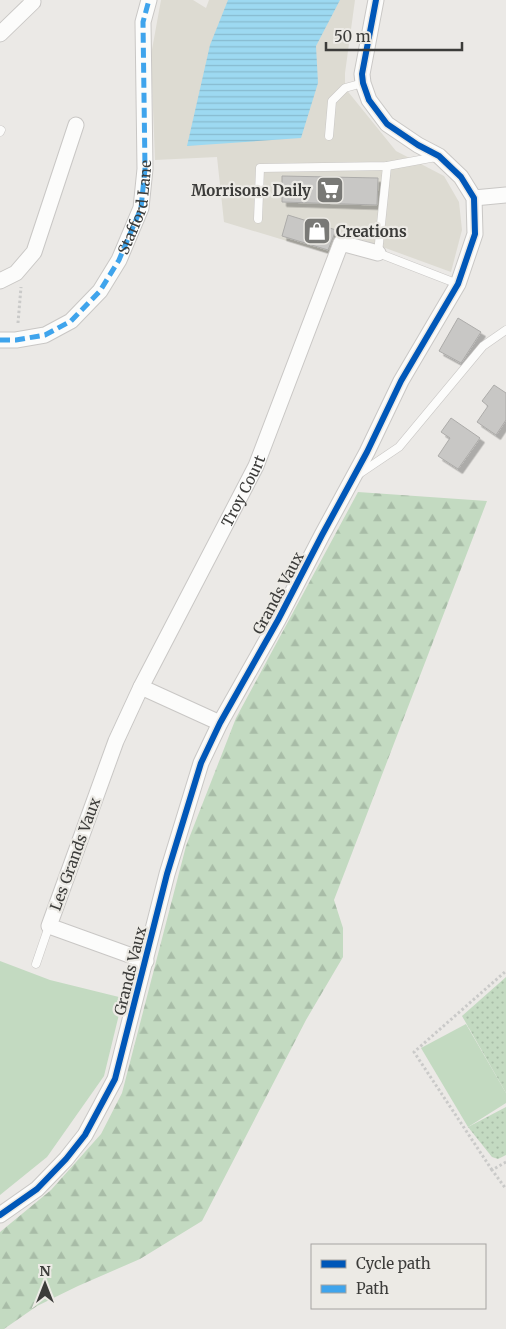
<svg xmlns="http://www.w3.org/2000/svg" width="506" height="1329" font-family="Merriweather,serif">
	<defs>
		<pattern id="grass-dots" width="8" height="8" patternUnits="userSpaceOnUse" patternTransform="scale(1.25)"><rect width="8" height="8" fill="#c3dac1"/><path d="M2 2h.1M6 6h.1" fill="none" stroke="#a8bca7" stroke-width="1.8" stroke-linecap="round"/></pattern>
		<pattern id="forest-firs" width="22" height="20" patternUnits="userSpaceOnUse" patternTransform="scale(1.25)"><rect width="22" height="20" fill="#c3dac1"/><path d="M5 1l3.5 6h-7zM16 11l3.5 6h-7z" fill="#a8bca7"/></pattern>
		<pattern id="water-rules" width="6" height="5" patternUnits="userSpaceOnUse" patternTransform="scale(1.25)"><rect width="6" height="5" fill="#9dd9f1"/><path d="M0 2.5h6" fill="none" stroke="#88bbcf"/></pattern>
		<filter id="shadow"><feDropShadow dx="4.5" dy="4.5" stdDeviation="0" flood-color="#0004"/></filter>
	</defs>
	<rect width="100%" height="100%" fill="#ebe9e6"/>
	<path fill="#dddbd2" d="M161,0H193L206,8L209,0H355L345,73V88L396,151L444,176L459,202L462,230L451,272L358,238L340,236L330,254L224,222L217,157L155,160L151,55Z"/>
	<g fill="url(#grass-dots)">
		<path d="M506,977V1093L462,1016Z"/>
		<path d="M506,1107V1155L498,1159L492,1157L468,1127Z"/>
	</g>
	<path fill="url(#forest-firs)" d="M358,492L487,501L334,900L343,928V957L306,1020L202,1221L140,1259L78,1286L37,1306L4,1329H0V1232L51,1190L101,1134L122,1093L186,846L236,718Z"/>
	<g fill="#c3dac1">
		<path d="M0,961L50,980L123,998L104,1076L47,1157L0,1195Z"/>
		<path d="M466,1024L506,1093V1103L468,1127L421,1048Z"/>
	</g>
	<path fill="url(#water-rules)" d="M228,0H340L316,46L318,83L301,138L187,146L210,45Z"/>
	<g fill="#c8c7c5" stroke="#acaba9" filter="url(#shadow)">
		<path d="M282,176L378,178L377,205L282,202Z"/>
		<path d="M288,215L336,230L328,250L282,236Z"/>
		<path d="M458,318L481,332L461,363L439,351Z"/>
		<path d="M494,385L506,393V420L496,435L477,422L488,406L482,401Z"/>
		<path d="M451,418L480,438L458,469L438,456L450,438L441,432Z"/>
	</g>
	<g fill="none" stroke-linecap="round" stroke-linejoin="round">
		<g stroke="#c9c7c5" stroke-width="9">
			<g id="service">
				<path d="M0,132L1,130"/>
				<path d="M329,136L332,101L345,88L363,83"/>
				<path d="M387,166L378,253L458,284"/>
				<path d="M258,219L260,168L387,166L436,157"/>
				<path d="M359,474L399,447L483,346L506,330"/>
				<path d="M36,964L49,926"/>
			</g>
		</g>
		<g stroke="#c9c7c5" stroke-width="17">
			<g id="minor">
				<path d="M0,34L33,2L31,0"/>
				<path d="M474,198L506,195"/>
				<path d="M0,281L16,273L34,252L76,125"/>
				<path d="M0,340H16L45,335L71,321L100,291L119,260L141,208L145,169L143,22L149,0"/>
				<path d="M141,687L116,741L49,926L146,961"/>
				<path id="s1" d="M220,723L141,687L256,466L341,243L378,253"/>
				<path d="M0,1215L37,1189L66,1159L85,1135L115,1079L167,874L201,763L220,723L278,620L322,535L367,452L401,381L458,284L475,234L474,198L461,177L439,156L418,145L387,124L369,100L363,83L362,74L376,0"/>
			</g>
		</g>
		<g stroke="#cacac9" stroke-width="3" stroke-dasharray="2.5 2.5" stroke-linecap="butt">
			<path d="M18,323L21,287"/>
			<path d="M506,1162L492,1170L506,1189"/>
			<path d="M492,1170L414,1052L506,971"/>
		</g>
		<use href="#service" stroke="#fcfcfb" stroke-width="8"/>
		<use href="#minor" stroke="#fcfcfb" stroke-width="15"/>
		<path stroke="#3fa4ec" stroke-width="5" stroke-dasharray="10 5" stroke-linecap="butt" id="s2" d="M0,340H16L45,335L71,321L100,291L119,260L141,208L145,169L143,22L149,0"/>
		<g stroke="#eceae5" stroke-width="9">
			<path id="cycleway" d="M0,1215L37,1189L66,1159L85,1135L115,1079L167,874L201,763L220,723L278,620L322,535L367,452L401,381L458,284L475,234L474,198L461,177L439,156L418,145L387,124L369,100L363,83L362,74L376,0"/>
		</g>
		<use href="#cycleway" stroke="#0057b8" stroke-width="6"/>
	</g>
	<defs>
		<g id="supermarket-square" transform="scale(1.4375)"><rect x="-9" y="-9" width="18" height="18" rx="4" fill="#797976" stroke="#eceae5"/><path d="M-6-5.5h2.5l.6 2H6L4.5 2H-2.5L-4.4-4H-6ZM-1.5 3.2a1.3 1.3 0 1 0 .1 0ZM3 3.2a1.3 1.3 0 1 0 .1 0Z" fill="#fff"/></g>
		<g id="shop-square" transform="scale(1.4375)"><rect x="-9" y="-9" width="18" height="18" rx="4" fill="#797976" stroke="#eceae5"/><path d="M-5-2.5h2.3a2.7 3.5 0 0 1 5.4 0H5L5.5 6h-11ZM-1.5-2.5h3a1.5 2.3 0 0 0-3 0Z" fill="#fff"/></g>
	</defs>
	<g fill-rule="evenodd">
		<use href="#supermarket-square" x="330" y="190"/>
		<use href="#shop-square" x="317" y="231"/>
	</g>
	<g text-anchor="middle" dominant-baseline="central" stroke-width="4.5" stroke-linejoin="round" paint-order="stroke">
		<g font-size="15" font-weight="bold" fill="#3c3c3a" stroke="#eceae5" text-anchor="end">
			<text x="311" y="190">Morrisons Daily</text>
			<text x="336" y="231" text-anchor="start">Creations</text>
		</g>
		<g font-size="15" fill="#3c3c3a" stroke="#eceae5">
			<text stroke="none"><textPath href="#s2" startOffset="209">Stafford Lane</textPath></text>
			<text stroke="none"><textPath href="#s1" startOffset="308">Troy Court</textPath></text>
			<text transform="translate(278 593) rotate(-62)">Grands Vaux</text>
			<text transform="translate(75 854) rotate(-70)">Les Grands Vaux</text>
			<text transform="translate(130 971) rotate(-76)">Grands Vaux</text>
		</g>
	</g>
	<rect x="311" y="1244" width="175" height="65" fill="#eceae5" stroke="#a6a4a1"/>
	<rect x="321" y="1260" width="25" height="8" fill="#0057b8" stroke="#a6a4a1"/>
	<text x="356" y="1269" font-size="15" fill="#3c3c3a">Cycle path</text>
	<rect x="321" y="1285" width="25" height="8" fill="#3fa4ec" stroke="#a6a4a1"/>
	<text x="356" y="1294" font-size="15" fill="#3c3c3a">Path</text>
	<g transform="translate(45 1284)" stroke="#eceae5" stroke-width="4" paint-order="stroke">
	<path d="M0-4L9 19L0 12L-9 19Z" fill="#3c3c3a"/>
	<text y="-8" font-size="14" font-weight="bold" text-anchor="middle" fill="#3c3c3a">N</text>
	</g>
	<path d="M326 42v8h136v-8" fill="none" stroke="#3c3c3a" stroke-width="2.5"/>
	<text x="334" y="42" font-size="15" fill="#3c3c3a" stroke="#eceae5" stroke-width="4" paint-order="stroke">50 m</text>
</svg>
